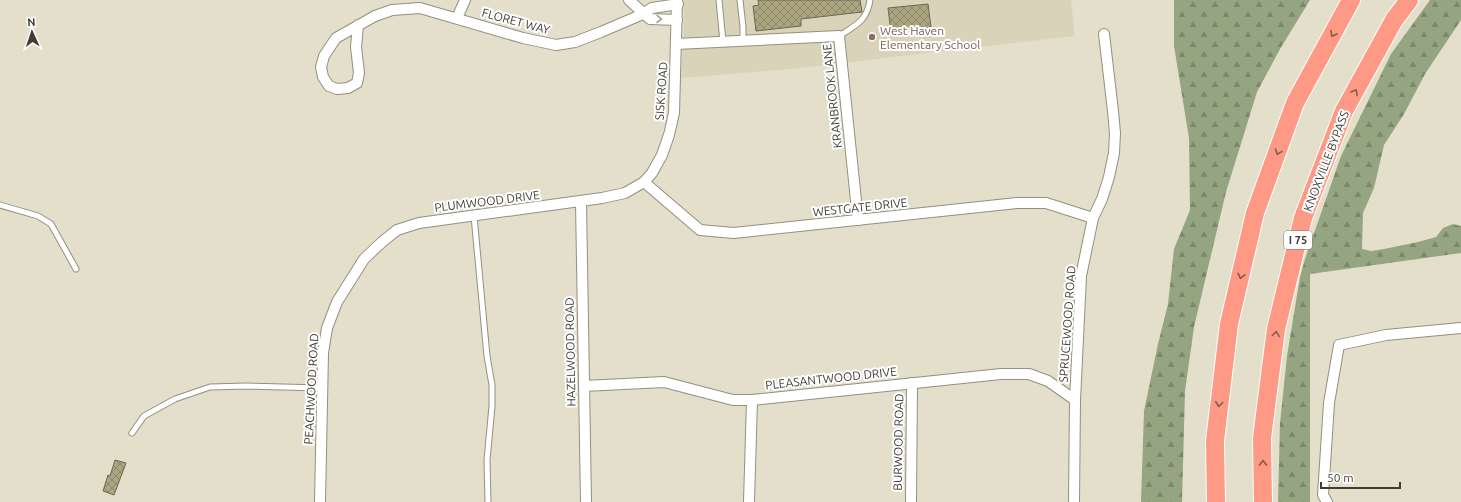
<svg xmlns="http://www.w3.org/2000/svg" width="1461" height="502" font-family="Ubuntu,sans-serif">
	<defs>
		<pattern id="forest-firs" width="22" height="20" patternUnits="userSpaceOnUse"><rect width="22" height="20" fill="#95a582"/><path d="M5 1l3.5 6h-7zM16 11l3.5 6h-7z" fill="#7b886b"/></pattern>
		<pattern id="building-cross-hatch" width="8" height="8" patternUnits="userSpaceOnUse"><rect width="8" height="8" fill="#aca57f"/><path d="M0 0l8 8M0 8l8-8" fill="none" stroke="#8d8869"/></pattern>
	</defs>
	<rect width="100%" height="100%" fill="#e3dfcb"/>
	<path fill="#d9d4b9" d="M684,0H1071L1075,36L791,69L681,78L684,28Z"/>
	<g fill="url(#forest-firs)">
		<path d="M1174,0H1310L1280,49L1257,92L1226,192L1194,327L1185,391L1182,502H1141L1144,411L1158,344L1168,304L1174,249L1190,210L1189,138L1174,46Z"/>
		<path d="M1430,0H1461V20L1425,74L1404,114L1384,145L1374,188L1363,213L1362,249L1371,251L1384,249L1418,242L1436,237L1443,228L1453,224L1461,226V253L1310,274V502H1278L1280,423L1287,356L1300,277L1305,259L1341,156L1391,54Z"/>
	</g>
	<g fill="url(#building-cross-hatch)" stroke="#6b6756">
		<path d="M758,0H860L862,12L801,19V26L756,31L753,6L759,5Z"/>
		<path d="M928,4L931,27L891,32L888,8Z"/>
		<path d="M115,460L126,463L114,495L103,491L108,475L110,476Z"/>
	</g>
	<g fill="none" stroke-linecap="round" stroke-linejoin="round">
		<g stroke="#93907d" stroke-width="7">
			<g id="lane">
				<path d="M719,0L723,42"/>
				<path d="M740,0L743,27V41"/>
				<path d="M839,36C856,25 867,21 870,0"/>
				<path d="M0,205L38,216L51,224L76,269"/>
				<path d="M474,216L487,356L492,385V406L487,460L488,502"/>
				<path d="M132,433L144,416L175,399L210,387L246,386L322,388"/>
			</g>
		</g>
		<g stroke="#93907d" stroke-width="12">
			<g id="street">
				<path d="M629,0L650,19L677,20"/>
				<path d="M457,18L465,0"/>
				<path d="M358,25L356,47L359,73L357,83L348,88L337,89L329,86L323,77L321,67L324,56L336,38L375,16L392,10L420,8L523,38L556,45L575,42L601,32L643,14L652,8L678,4"/>
				<path d="M676,44L839,36L858,220"/>
				<path d="M644,182L700,230L734,233L1017,203H1046L1093,218"/>
				<path d="M581,202L586,502"/>
				<path d="M584,386L664,382L733,400H752L1001,374H1029L1048,381L1075,400"/>
				<path d="M320,502L323,353L327,328L337,302L364,259L382,242L397,230L419,223L602,198L625,193L644,182L652,173L662,155L669,135L674,113L677,0"/>
				<path d="M749,502L752,400"/>
				<path d="M911,502L912,383"/>
				<path d="M1074,502L1075,400L1081,276L1093,218L1102,199L1109,177L1114,153L1115,133L1113,111L1104,34"/>
				<path d="M1327,502L1323,495L1329,403L1339,345L1386,335L1461,328"/>
			</g>
		</g>
		<g stroke="#fff" stroke-width="20">
			<g id="highway">
				<path d="M1216,502L1215,441L1229,324L1255,213L1295,103L1351,0"/>
				<path d="M1263,502L1262,438L1276,329L1303,218L1344,111L1394,20L1409,0"/>
			</g>
		</g>
		<use href="#lane" stroke="#fff" stroke-width="5"/>
		<use href="#street" stroke="#fff" stroke-width="10"/>
		<use href="#highway" stroke="#fe9985" stroke-width="18"/>
	</g>
	<defs><path id="oneway-chevron" d="M-2-3.5L2.5 0L-2 3.5" fill="none" stroke-width="1.6" stroke-linecap="round" stroke-linejoin="round"/></defs>
	<use stroke="#9e9e9a" href="#oneway-chevron" transform="translate(659 19) rotate(1)"/>
	<g stroke="#815d50">
		<use href="#oneway-chevron" transform="translate(1333 34) rotate(119)"/>
		<use href="#oneway-chevron" transform="translate(1355 92) rotate(-61)"/>
		<use href="#oneway-chevron" transform="translate(1278 152) rotate(110)"/>
		<use href="#oneway-chevron" transform="translate(1241 276) rotate(103)"/>
		<use href="#oneway-chevron" transform="translate(1276 334) rotate(-82)"/>
		<use href="#oneway-chevron" transform="translate(1219 404) rotate(97)"/>
		<use href="#oneway-chevron" transform="translate(1263 463) rotate(-91)"/>
	</g>
	<circle fill="#8d6e63" stroke="#fff" stroke-width="1.5" cx="872" cy="37" r="4"/>
	<g text-anchor="middle" dominant-baseline="central" stroke-width="4" stroke-linejoin="round" paint-order="stroke">
		<rect fill="#fff" stroke="#787671" stroke-width="1" x="1284" y="231" width="28" height="18" rx="3"/>
		<g font-size="11" font-weight="bold" fill="#3e3c34">
			<text x="1298" y="240">I 75</text>
		</g>
		<g font-size="12" fill="#3e3c34" stroke="#fff">
			<text transform="translate(516 21) rotate(15)">FLORET WAY</text>
			<text transform="translate(661 91) rotate(-86)">SISK ROAD</text>
			<text transform="translate(832 96) rotate(-96)">KRANBROOK LANE</text>
			<text transform="translate(1326 161) rotate(-69)">KNOXVILLE BYPASS</text>
			<text transform="translate(487 201) rotate(-7)">PLUMWOOD DRIVE</text>
			<text transform="translate(860 207) rotate(-6)">WESTGATE DRIVE</text>
			<text transform="translate(1067 324) rotate(-86)">SPRUCEWOOD ROAD</text>
			<text transform="translate(570 352) rotate(-91)">HAZELWOOD ROAD</text>
			<text transform="translate(831 378) rotate(-6)">PLEASANTWOOD DRIVE</text>
			<text transform="translate(311 389) rotate(-87)">PEACHWOOD ROAD</text>
			<text transform="translate(898 442) rotate(-89)">BURWOOD ROAD</text>
		</g>
		<g font-size="12" fill="#785e54" stroke="#fff" text-anchor="start">
			<text x="880" y="30">West Haven<tspan x="880" dy="14">Elementary School</tspan></text>
		</g>
	</g>
	<g transform="translate(32 32) rotate(357)" stroke="#ffffff" stroke-width="3" paint-order="stroke">
	<path d="M0-3L7 15L0 10L-7 15Z" fill="#3e3c34"/>
	<text y="-6" font-size="11" font-weight="bold" text-anchor="middle" fill="#3e3c34">N</text>
	</g>
	<path d="M1321 482v6h79v-6" fill="none" stroke="#3e3c34" stroke-width="2"/>
	<text x="1327" y="482" font-size="12" fill="#3e3c34" stroke="#ffffff" stroke-width="3" paint-order="stroke">50 m</text>
</svg>
